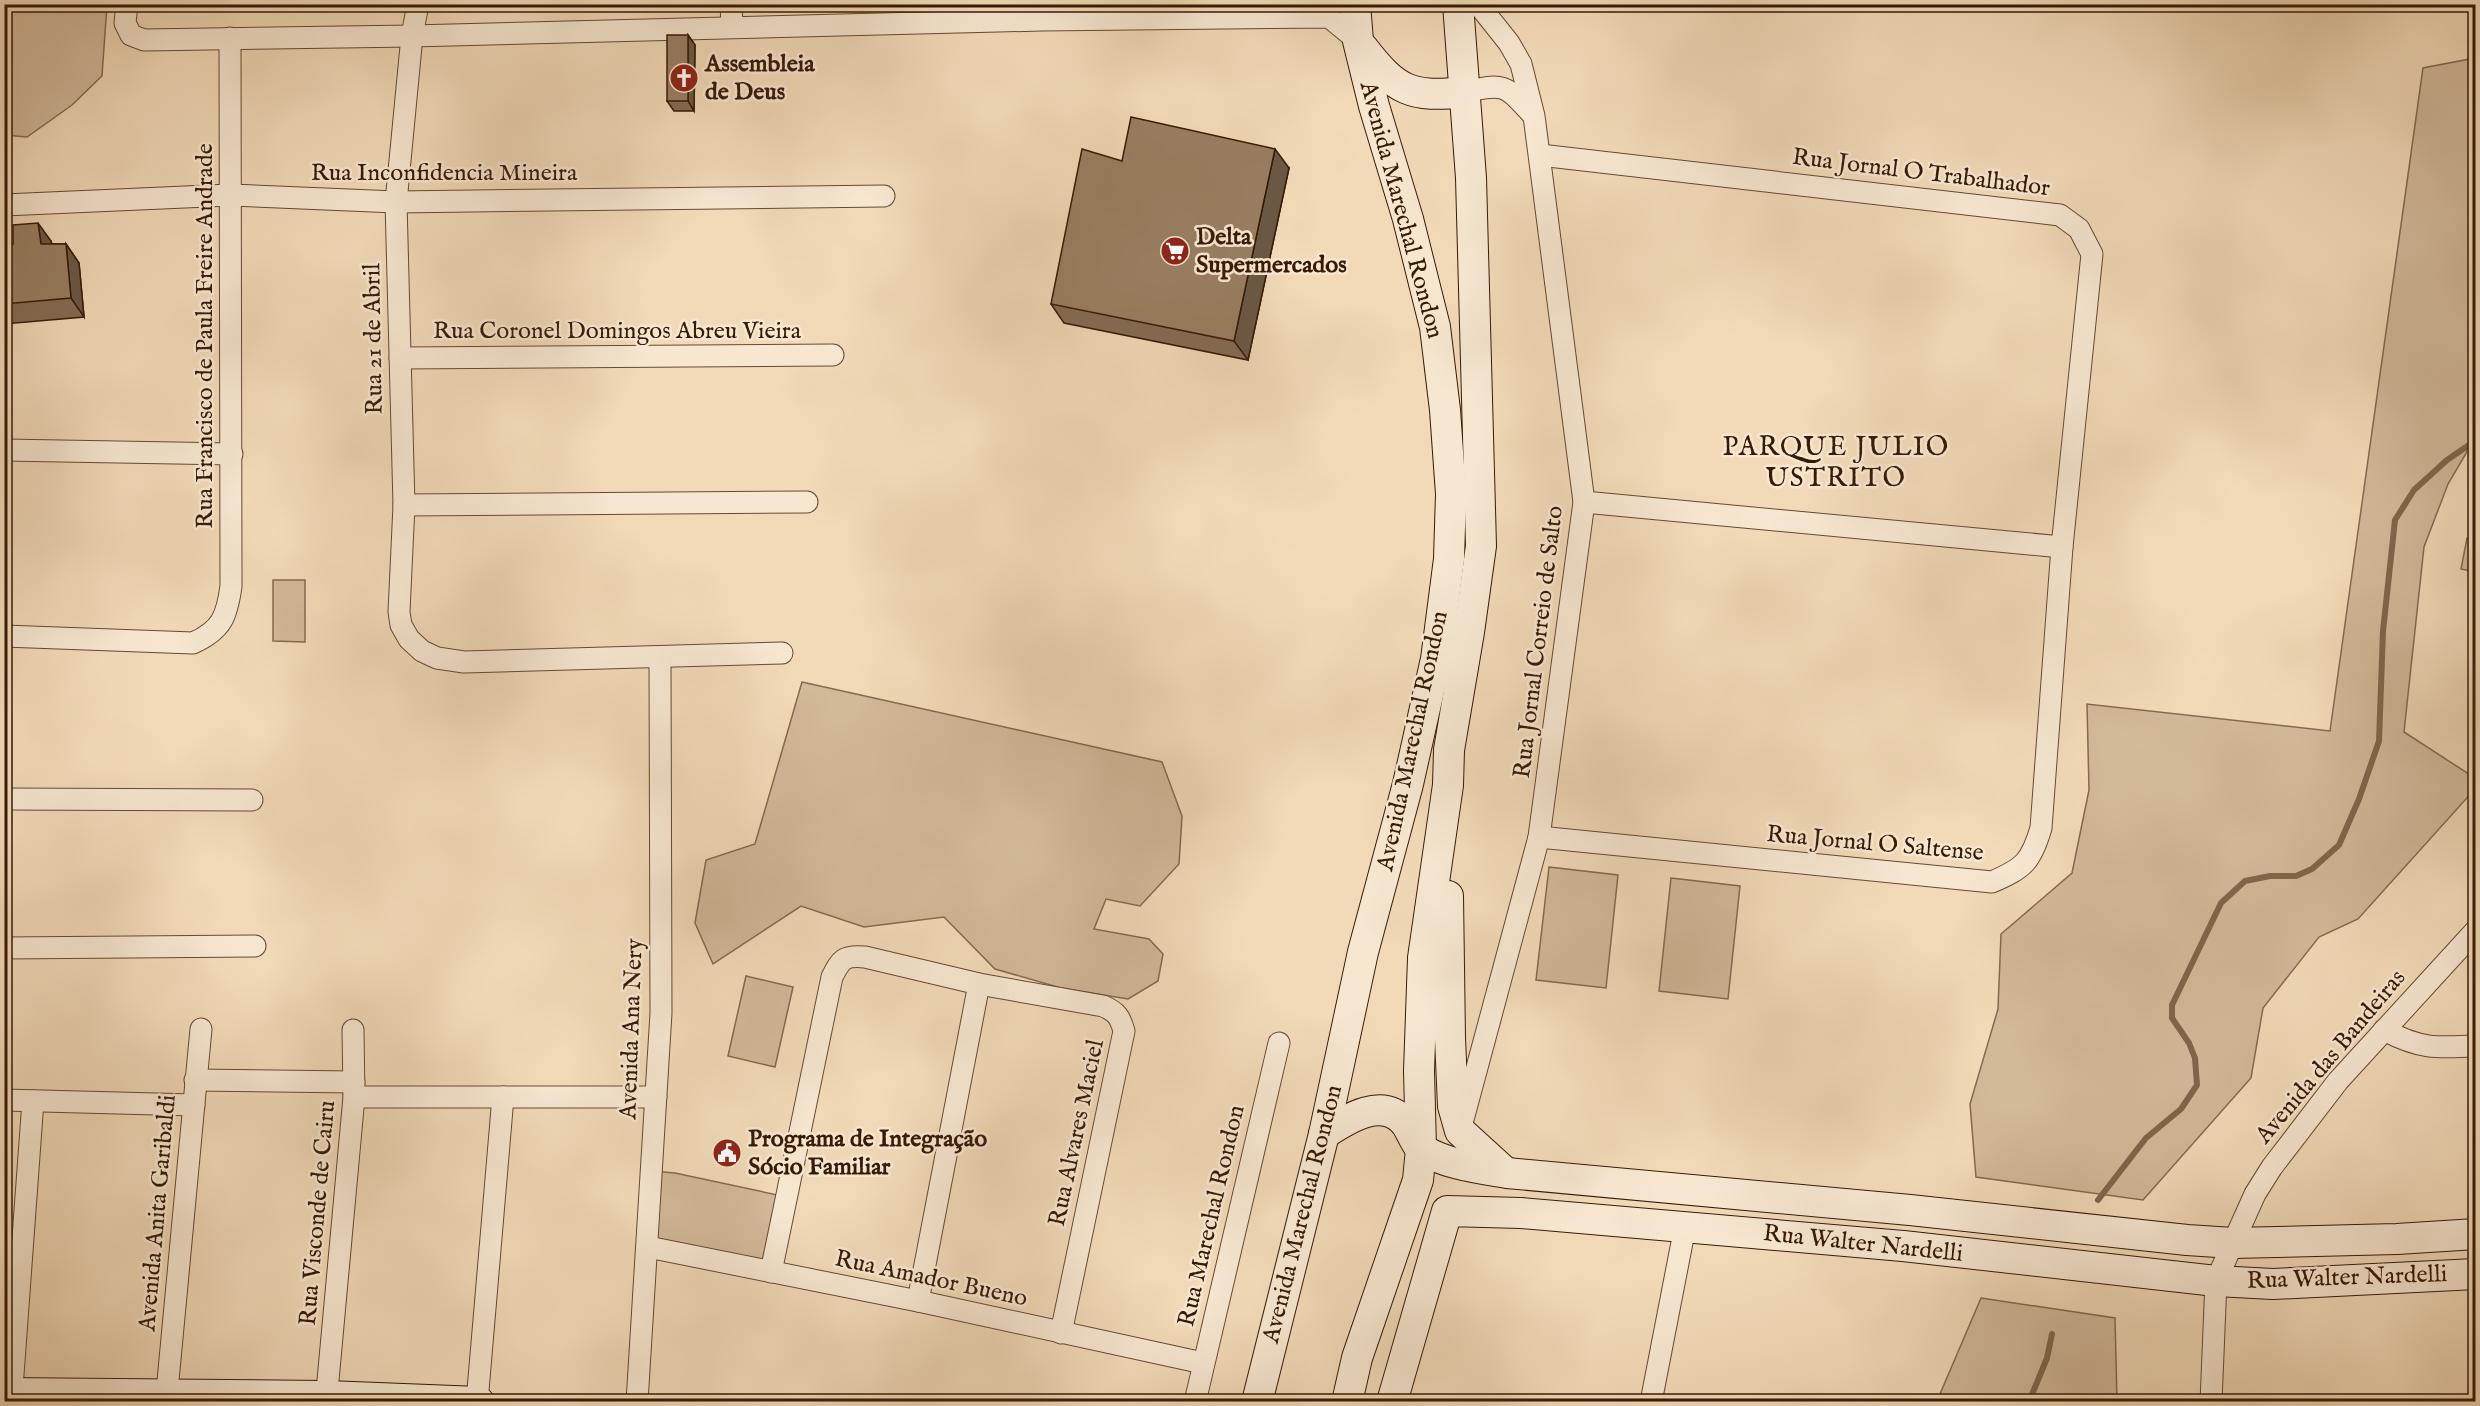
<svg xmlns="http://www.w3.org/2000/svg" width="2480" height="1406" font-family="'IM FELL English',serif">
	<rect width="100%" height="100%" fill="#f2dab8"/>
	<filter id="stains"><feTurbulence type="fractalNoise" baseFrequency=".00333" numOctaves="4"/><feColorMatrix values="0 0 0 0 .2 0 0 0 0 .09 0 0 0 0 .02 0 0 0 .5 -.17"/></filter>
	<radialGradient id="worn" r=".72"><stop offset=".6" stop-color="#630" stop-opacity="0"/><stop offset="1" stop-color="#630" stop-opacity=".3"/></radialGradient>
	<g fill="#d2b99a" stroke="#846a50" stroke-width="1.5">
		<path d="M4,5H107L102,76L72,105L27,137L5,135Z"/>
		<path d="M2475,58V438L2448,484L2424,547L2404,732L2475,778V789L2358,919L2319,937L2263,1008L2251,1078L2143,1200L1976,1177L1970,1104L1998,1009L2001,934L2072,873L2089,790L2087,704L2330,731L2423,68Z"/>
		<path d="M2467,538L2475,539V572L2461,569Z"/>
		<path d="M273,580H305V642L273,641Z"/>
		<path d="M802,682L1162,762L1182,816L1179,864L1140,906L1106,899L1094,929L1149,939L1163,954L1158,981L1128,999L1061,988L995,969L944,917L864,927L801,906L713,964L695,923L706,860L755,844Z"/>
		<path d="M1549,867L1618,875L1606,988L1536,980Z"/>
		<path d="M1671,878L1740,886L1728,999L1659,991Z"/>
		<path d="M746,976L793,987L775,1067L728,1056Z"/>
		<path d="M652,1171L675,1173L787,1197L771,1272L648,1247Z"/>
		<path d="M1981,1298L2115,1318L2117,1401H1937Z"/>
	</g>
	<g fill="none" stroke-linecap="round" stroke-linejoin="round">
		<g stroke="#80664c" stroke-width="6">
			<path d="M2098,1200L2146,1138L2181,1109L2197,1085L2195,1058L2189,1043L2172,1018V1005L2221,903L2245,881L2270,876H2296L2312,869L2339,845L2359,799L2379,741L2383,631L2395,520L2414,490L2447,460L2472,443L2476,429"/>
			<path d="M2029,1402L2047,1358L2052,1334"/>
		</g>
		<g stroke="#654a32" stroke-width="23">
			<g id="street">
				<path d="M127,4L125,23L131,35L144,40L412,36L1041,20L1329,17L1358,41"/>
				<path d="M418,4L412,36L396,202L404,505L399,612L401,625L409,639L422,651L437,658L464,662L782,653"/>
				<path d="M731,4L732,27"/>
				<path d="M1465,92C1506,82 1506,86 1533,115"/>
				<path d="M4,205L230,195L396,202L884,196"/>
				<path d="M400,358L833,355"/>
				<path d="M4,450L232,454"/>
				<path d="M1584,502L2062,547"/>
				<path d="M404,505L807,502"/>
				<path d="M4,636L193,643C222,630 227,616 231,586L230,38"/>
				<path d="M4,799L252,800"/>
				<path d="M1539,837L1992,882C2024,868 2031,862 2041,828L2062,547L2092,254L2079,229L2060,215L1540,155"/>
				<path d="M4,948L255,946"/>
				<path d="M2384,1030C2420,1049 2436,1048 2476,1046"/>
				<path d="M195,1080L354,1082"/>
				<path d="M354,1097H656"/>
				<path d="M4,1100L194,1105"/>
				<path d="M1461,1127L1539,837L1584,502L1534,116L1521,64L1509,43L1478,4"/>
				<path d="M648,1247L918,1301L1203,1363"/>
				<path d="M771,1272L832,977C841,959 844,955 865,957L979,984L1103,1006C1117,1012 1120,1017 1124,1031L1061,1333"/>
				<path d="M918,1301L979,984"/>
				<path d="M11,1402L33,1101"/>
				<path d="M166,1402L201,1029"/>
				<path d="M326,1402L354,1097L353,1030"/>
				<path d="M477,1402L503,1097"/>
				<path d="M637,1402L661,1013L660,658"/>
				<path d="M1195,1402L1279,1043"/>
				<path d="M1651,1402L1685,1227"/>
				<path d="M2211,1402L2216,1281L2255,1194L2272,1167L2338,1081L2476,930"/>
			</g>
		</g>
		<g stroke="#361a05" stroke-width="32">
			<g id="secondary">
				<path d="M1363,48C1396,91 1411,98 1465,92"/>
				<path d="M1448,896L1450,1038L1453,1106L1460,1131L1505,1172"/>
				<path d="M1324,1134C1347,1119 1383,1095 1406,1124C1411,1131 1416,1146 1423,1150C1448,1165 1479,1168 1507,1173L1910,1210L2187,1240L2233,1243L2397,1239L2476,1234"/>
				<path d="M4,1393L327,1396L479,1402"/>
				<path d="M1257,1402L1324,1134L1363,952L1408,784L1436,659L1449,559L1451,494L1445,410L1435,327L1408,219L1374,106L1358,41L1355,4"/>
				<path d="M1347,1402L1357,1358L1418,1180L1421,1149L1419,1071L1423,958L1448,785L1449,750L1469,632L1481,546L1471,178L1458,4"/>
				<path d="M1392,1402L1447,1211L1521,1213L1903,1246L2216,1281L2273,1284L2476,1274"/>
			</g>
		</g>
		<use href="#street" stroke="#f7e7d1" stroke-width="21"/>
		<use href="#secondary" stroke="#f7e7d1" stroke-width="30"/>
	</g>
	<g fill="#836c54" stroke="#361a05" stroke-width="1.5">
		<path d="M688,35L695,45L694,111H674L667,101Z"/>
		<path d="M1289,168L1248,360L1064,323L1051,304Z"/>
		<path d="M51,241L52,244H66L79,263L84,317L4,324V245Z"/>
	</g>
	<g fill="#6a5845" stroke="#361a05" stroke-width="1.5">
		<path d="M688,35L695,45L694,111L688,101Z"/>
		<path d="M1275,149L1289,168L1248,360L1234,341Z"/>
		<path d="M38,223L51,241L54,263L41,244Z"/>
		<path d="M66,244L79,263L84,317L71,298Z"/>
	</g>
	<g fill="#987e62" stroke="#361a05" stroke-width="1.5">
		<rect x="667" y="35" width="21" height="66"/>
		<path d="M1131,117L1275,149L1234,341L1051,304L1082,149L1122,161Z"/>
		<path d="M38,223L41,244H66L71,298L4,304V245L13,244V225Z"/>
	</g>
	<defs>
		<g id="church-disc" transform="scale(1.5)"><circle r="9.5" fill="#8f2418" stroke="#f7e7d1"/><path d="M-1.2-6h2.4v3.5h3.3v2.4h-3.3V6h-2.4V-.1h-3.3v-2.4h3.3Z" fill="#fff"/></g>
		<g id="supermarket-disc" transform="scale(1.5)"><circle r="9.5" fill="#8f2418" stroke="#f7e7d1"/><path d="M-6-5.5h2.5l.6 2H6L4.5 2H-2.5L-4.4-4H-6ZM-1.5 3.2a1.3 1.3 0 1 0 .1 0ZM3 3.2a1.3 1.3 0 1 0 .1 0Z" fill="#fff"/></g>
		<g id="civic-disc" transform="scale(1.5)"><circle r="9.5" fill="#8f2418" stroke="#f7e7d1"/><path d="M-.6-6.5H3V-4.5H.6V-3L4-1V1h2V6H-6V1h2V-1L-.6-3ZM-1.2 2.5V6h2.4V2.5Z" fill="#fff"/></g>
	</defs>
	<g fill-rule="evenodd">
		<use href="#church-disc" x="684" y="78"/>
		<use href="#supermarket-disc" x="1175" y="251"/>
		<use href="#civic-disc" x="727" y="1153"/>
	</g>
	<g text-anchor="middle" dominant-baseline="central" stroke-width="5" stroke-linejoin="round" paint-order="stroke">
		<g font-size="24" font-weight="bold" fill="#361a05" stroke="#f7e7d1" text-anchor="start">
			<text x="705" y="64">Assembleia<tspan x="705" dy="28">de Deus</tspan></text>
			<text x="1196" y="237">Delta<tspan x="1196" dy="28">Supermercados</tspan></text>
			<text x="748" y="1139">Programa de Integração<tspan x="748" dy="28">Sócio Familiar</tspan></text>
		</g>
		<g font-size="24" fill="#361a05" stroke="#f7e7d1">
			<text x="444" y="173">Rua Inconfidencia Mineira</text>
			<text transform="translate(1921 173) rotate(7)">Rua Jornal O Trabalhador</text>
			<text transform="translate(1401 210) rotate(75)">Avenida Marechal Rondon</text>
			<text x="617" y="331">Rua Coronel Domingos Abreu Vieira</text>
			<text transform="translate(205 336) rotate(-90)">Rua Francisco de Paula Freire Andrade</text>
			<text transform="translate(374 339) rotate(-91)">Rua 21 de Abril</text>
			<text transform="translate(1539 642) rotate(-83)">Rua Jornal Correio de Salto</text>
			<text transform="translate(1413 741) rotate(-78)">Avenida Marechal Rondon</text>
			<text transform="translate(1875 844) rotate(5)">Rua Jornal O Saltense</text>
			<text transform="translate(632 1029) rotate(-88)">Avenida Ana Nery</text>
			<text transform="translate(2331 1057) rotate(-50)">Avenida das Bandeiras</text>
			<text transform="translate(1077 1133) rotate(-78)">Rua Alvares Maciel</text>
			<text transform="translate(158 1213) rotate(-85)">Avenida Anita Garibaldi</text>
			<text transform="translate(318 1213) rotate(-85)">Rua Visconde de Cairu</text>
			<text transform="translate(1303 1214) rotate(-76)">Avenida Marechal Rondon</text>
			<text transform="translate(1212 1216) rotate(-77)">Rua Marechal Rondon</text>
			<text transform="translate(1863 1244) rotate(6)">Rua Walter Nardelli</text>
			<text transform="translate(2347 1278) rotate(-2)">Rua Walter Nardelli</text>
			<text transform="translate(931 1279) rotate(12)">Rua Amador Bueno</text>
		</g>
		<g font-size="27" letter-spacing="1.5" fill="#361a05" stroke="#f7e7d1">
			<text x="1836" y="448">PARQUE JULIO<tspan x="1836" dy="31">USTRITO</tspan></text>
		</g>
	</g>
	<rect width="2480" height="1406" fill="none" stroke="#f2dab8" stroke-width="24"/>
	<rect x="6" y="6" width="2468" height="1394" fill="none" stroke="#361a05" stroke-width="3"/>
	<rect x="12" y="12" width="2456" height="1382" fill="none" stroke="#361a05" stroke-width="1.5"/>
	<rect width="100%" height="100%" filter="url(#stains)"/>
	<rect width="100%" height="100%" fill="url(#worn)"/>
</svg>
